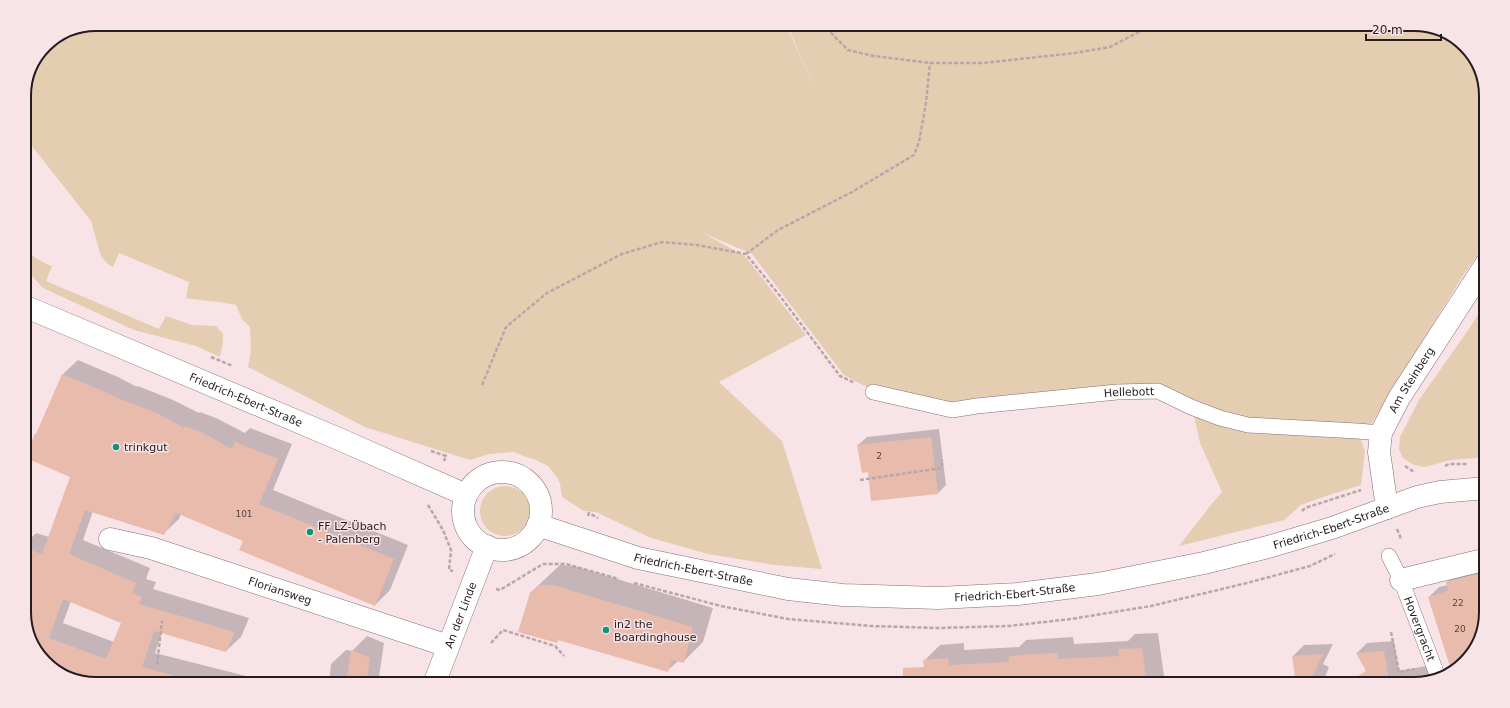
<svg xmlns="http://www.w3.org/2000/svg" width="1510" height="708" font-family="'DejaVu Sans',sans-serif">
	<rect width="100%" height="100%" fill="#f8e3e7"/>
	<g fill="#e4cdb1">
		<path d="M96,24H786L819,99L787,24H1414L1442,30L1474,56L1486,91V243L1462,277L1368,429L1251,423L1171,394L953,405L874,391L844,375L752,254L701,232L745,256L806,335L719,382L782,441L822,569L774,565L708,554L651,538L596,512L584,511L562,497L560,484L557,477L548,466L536,460L526,457L514,452L489,454L470,460L365,427L248,367L251,351L250,327L242,319L236,305C219,301 203,301 186,298L189,282L119,253L113,267L108,264L101,256L91,221L24,136V91L45,45L68,29Z"/>
		<path d="M24,246C33,258 39,261 52,266L46,281L159,329L166,316L192,325L216,326L223,334V341L220,357L196,346L134,330L43,288L24,267Z"/>
		<path d="M1486,301V457L1451,460L1425,467L1414,465L1403,458L1399,449L1400,437L1419,400L1471,326Z"/>
		<path d="M1193,411L1360,438L1365,451L1361,485L1317,499L1301,505L1284,520L1179,546L1211,505L1222,492L1200,443Z"/>
		<circle cx="505" cy="511" r="25"/>
	</g>
	<g fill="#0003" fill-rule="evenodd">
		<path d="M78,360L118,377L137,387L138,386L173,400L199,413L200,412L216,418L245,433L250,428L292,444L273,490L408,545L390,590L375,605L244,540L181,514L179,519L164,533L93,511L83,540L150,568L146,579L156,582L153,589L249,618L241,637L226,651L162,632L155,653L262,680L261,684H96L68,678L39,656L24,617V545L36,533L49,537L72,477L27,458L36,434L38,431L63,374ZM71,601L122,622L114,642L63,623Z"/>
		<path d="M939,429L946,485L938,493L858,445L867,437Z"/>
		<path d="M560,565L574,566L713,608L703,642L683,662L678,661L667,671L559,639L557,642L530,593Z"/>
		<path d="M1486,565V612L1480,640L1454,672L1447,674L1446,671L1451,666L1429,597L1439,587L1448,585L1447,582L1457,572Z"/>
		<path d="M1158,633L1164,676L1156,684H926L924,661L940,645L964,643V650L1019,647L1026,640L1073,637L1074,644L1128,641L1135,634Z"/>
		<path d="M367,636L384,643L378,684H329L331,664L346,650L352,651Z"/>
		<path d="M1394,641L1399,671L1437,664L1444,675L1415,684H1367V671L1357,653L1367,643Z"/>
		<path d="M1333,644L1323,664L1329,667L1325,677L1331,679L1329,684H1297L1293,656L1304,645Z"/>
	</g>
	<g fill="#e9bbad" fill-rule="evenodd">
		<path d="M62,374L103,391L123,401V400L159,414L184,428L185,426L201,432L232,449L235,442L278,459L259,504L394,559L375,606L239,550L243,541L176,513L164,535L85,510L69,554L136,583L132,593L142,597L139,604L235,632L226,652L154,631L142,667L179,677L178,684H96L68,678L39,656L24,617V548L42,554L70,477L26,458L35,433L36,434ZM63,599L121,623L106,659L49,638Z"/>
		<path d="M931,437L938,494L871,501L868,472L862,473L857,445Z"/>
		<path d="M1478,574L1486,599V612L1480,640L1452,673L1428,597L1448,591L1446,582Z"/>
		<path d="M539,585H553L693,627L684,663L672,660L668,672L558,640L557,643L518,632L530,593Z"/>
		<path d="M1142,648L1147,684H903V668L924,667L923,660L948,658L949,665L1009,662V656L1034,654L1058,653V659L1119,656L1118,649Z"/>
		<path d="M351,650L370,658L366,684H346Z"/>
		<path d="M1384,651L1390,684H1346L1366,671L1356,653Z"/>
		<path d="M1323,654L1309,684H1296L1292,656Z"/>
	</g>
	<g fill="none" stroke-linecap="round" stroke-linejoin="round">
		<g stroke="#837175" stroke-width="16">
			<g id="service">
				<path id="s1" d="M873,392L952,410L977,406L1117,392L1158,391L1191,407L1220,418L1248,425L1357,431L1381,433"/>
				<path id="s2" d="M1389,556L1401,580L1438,677"/>
			</g>
		</g>
		<g stroke="#837175" stroke-width="23">
			<g id="minor">
				<path id="s3" d="M1387,508L1379,452L1381,433L1399,398L1486,264"/>
				<path id="s4" d="M110,539L151,548L448,646"/>
				<path d="M1401,580L1479,561H1486"/>
			</g>
		</g>
		<g stroke="#837175" stroke-width="23">
			<g id="tertiary">
				<path id="s5" d="M434,684L487,546"/>
			</g>
		</g>
		<g stroke="#837175" stroke-width="23">
			<g id="secondary">
				<path id="s6" d="M24,306L339,439L466,495"/>
				<circle cx="502" cy="511" r="39"/>
				<path id="s7" d="M538,525L638,558L788,589L843,595L938,598L1018,594L1098,584L1204,563L1268,547L1332,528L1417,497L1440,492L1486,488"/>
			</g>
		</g>
		<g stroke="#b8a7aa" stroke-width="2.5" stroke-dasharray="4 2" stroke-linecap="butt">
			<path d="M822,24L848,50L874,56L930,63H983L1075,53L1110,47L1154,24"/>
			<path d="M746,254L778,230L852,192L914,155L919,142L926,103L930,63"/>
			<path d="M24,276L30,283"/>
			<path d="M211,357L233,366"/>
			<path d="M482,385L506,327L547,293L622,254L662,242L697,245L746,254L780,296L840,376L855,383"/>
			<path d="M431,451L446,456L444,461"/>
			<path d="M1405,466L1414,472"/>
			<path d="M1445,466L1449,464H1467"/>
			<path d="M860,480L942,468V460"/>
			<path d="M428,505L443,530L451,550L449,570L453,571"/>
			<path d="M1302,511L1305,508L1361,490"/>
			<path d="M588,516L589,513L598,518"/>
			<path d="M1397,529L1401,539"/>
			<path d="M634,583L721,606L788,619L871,626L937,628L1009,626L1071,619L1151,606L1247,583L1310,566L1335,554"/>
			<path d="M496,589L500,590L543,564H566L619,579"/>
			<path d="M1391,632L1399,672L1414,669"/>
			<path d="M491,643L503,630L555,646L564,656"/>
			<path d="M157,665L162,621"/>
		</g>
		<use href="#service" stroke="#fff" stroke-width="15"/>
		<use href="#minor" stroke="#fff" stroke-width="22"/>
		<use href="#tertiary" stroke="#fff" stroke-width="22"/>
		<use href="#secondary" stroke="#fff" stroke-width="22"/>
	</g>
	<g fill="#0e937e" stroke="#f8e3e7" stroke-width="1.5">
		<circle cx="116" cy="447" r="4"/>
		<circle cx="310" cy="532" r="4"/>
		<circle cx="606" cy="630" r="4"/>
	</g>
	<g text-anchor="middle" dominant-baseline="central" stroke-width="3" stroke-linejoin="round" paint-order="stroke">
		<g font-size="9" fill="#554442">
			<text x="879" y="456">2</text>
			<text x="244" y="514">101</text>
			<text x="1458" y="603">22</text>
			<text x="1460" y="629">20</text>
		</g>
		<g font-size="11" fill="#241c1e" stroke="#f8e3e7">
			<text stroke="none"><textPath href="#s3" startOffset="137">Am Steinberg</textPath></text>
			<text stroke="none"><textPath href="#s1" startOffset="259">Hellebott</textPath></text>
			<text stroke="none"><textPath href="#s6" startOffset="241">Friedrich-Ebert-Straße</textPath></text>
			<text stroke="none"><textPath href="#s7" startOffset="810">Friedrich-Ebert-Straße</textPath></text>
			<text stroke="none"><textPath href="#s7" startOffset="162">Friedrich-Ebert-Straße</textPath></text>
			<text stroke="none"><textPath href="#s4" startOffset="178">Floriansweg</textPath></text>
			<text stroke="none"><textPath href="#s7" startOffset="486">Friedrich-Ebert-Straße</textPath></text>
			<text stroke="none"><textPath href="#s5" startOffset="74">An der Linde</textPath></text>
			<text stroke="none"><textPath href="#s2" startOffset="79">Hovergracht</textPath></text>
		</g>
		<g font-size="11" fill="#241c1e" stroke="#f8e3e7" text-anchor="start">
			<text x="124" y="447">trinkgut</text>
			<text x="318" y="526">FF LZ-Übach<tspan x="318" dy="13">- Palenberg</tspan></text>
			<text x="614" y="624">in2 the<tspan x="614" dy="13">Boardinghouse</tspan></text>
		</g>
	</g>
	<path d="M0 0H1510V708H0ZM96 31H1414A65 65 0 0 1 1479 96V612A65 65 0 0 1 1414 677H96A65 65 0 0 1 31 612V96A65 65 0 0 1 96 31Z" fill="#f8e3e7" fill-rule="evenodd"/>
	<path fill="none" stroke="#241c1e" stroke-width="2" d="M96 31H1414A65 65 0 0 1 1479 96V612A65 65 0 0 1 1414 677H96A65 65 0 0 1 31 612V96A65 65 0 0 1 96 31Z"/>
	<path d="M1366 34v6h75v-6" fill="none" stroke="#241c1e" stroke-width="2"/>
	<text x="1372" y="34" font-size="12" fill="#241c1e" stroke="#f8e3e7" stroke-width="3" paint-order="stroke">20 m</text>
</svg>
